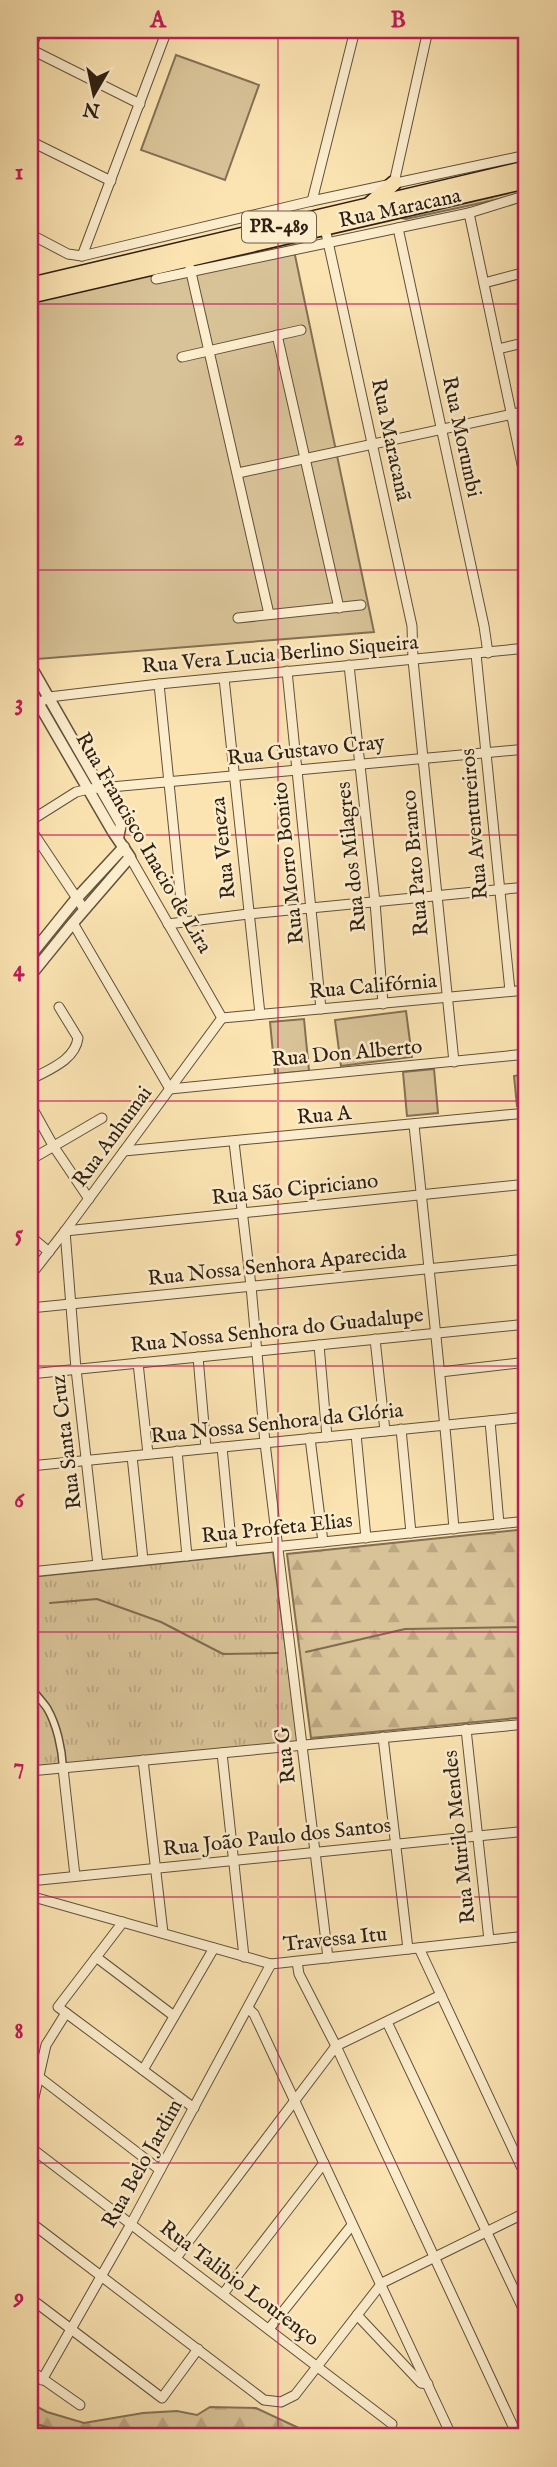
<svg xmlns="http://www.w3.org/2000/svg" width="557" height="2467" font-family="'IM FELL English',serif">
	<defs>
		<pattern id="forest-firs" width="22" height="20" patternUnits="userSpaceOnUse" patternTransform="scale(1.75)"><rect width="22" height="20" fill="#d8c297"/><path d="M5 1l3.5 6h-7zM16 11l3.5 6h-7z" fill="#baa681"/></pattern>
		<pattern id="park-tufts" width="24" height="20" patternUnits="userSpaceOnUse" patternTransform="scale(1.75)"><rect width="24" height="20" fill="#d8c297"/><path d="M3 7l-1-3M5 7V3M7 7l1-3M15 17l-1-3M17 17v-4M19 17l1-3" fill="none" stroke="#baa681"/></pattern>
	</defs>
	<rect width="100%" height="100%" fill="#fbe3b2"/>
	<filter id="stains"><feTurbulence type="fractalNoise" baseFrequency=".00286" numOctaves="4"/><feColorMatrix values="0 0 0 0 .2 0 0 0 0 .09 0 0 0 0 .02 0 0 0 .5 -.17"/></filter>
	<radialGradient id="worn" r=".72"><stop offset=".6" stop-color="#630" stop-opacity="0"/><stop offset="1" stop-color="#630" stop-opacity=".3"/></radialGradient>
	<g fill="url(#forest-firs)" stroke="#837054" stroke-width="2">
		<path d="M527,1529V1717L311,1738L287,1554Z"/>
		<path d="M30,2403L47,2412L84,2423L143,2413L177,2411L197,2415L210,2407L256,2408L318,2437H30Z"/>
	</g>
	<g fill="url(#park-tufts)" stroke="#837054" stroke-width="2">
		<path d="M527,184V191L509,197L406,219L401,218V214Z"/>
		<path d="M273,1552L298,1742L30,1767V1577Z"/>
	</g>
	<g fill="#d8c297" stroke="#837054" stroke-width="2">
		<path d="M176,55L259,85L225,180L141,150Z"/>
		<path d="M292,241L374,632L37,659L30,648V303Z"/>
		<path d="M406,1011L412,1057L341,1066L335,1020Z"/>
		<path d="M304,1019L309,1071L275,1074L270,1022Z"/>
		<path d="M434,1069L438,1113L407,1116L403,1072Z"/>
		<path d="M527,1074V1105L517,1106L514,1076Z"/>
	</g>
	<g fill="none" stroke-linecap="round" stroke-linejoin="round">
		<g stroke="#7f6c52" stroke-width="2">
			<path d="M50,1603L97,1599L161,1622L223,1654L278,1653"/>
			<path d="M306,1652L405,1629L527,1627"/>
			<path d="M30,2422L73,2435L95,2437"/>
		</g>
		<g stroke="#61503a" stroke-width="9">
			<path id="pedestrian" d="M30,1686C35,1694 42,1701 47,1708C57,1725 62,1749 63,1768"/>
		</g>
		<g stroke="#61503a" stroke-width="11">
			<g id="minor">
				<path d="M30,48L39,30"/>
				<path d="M30,49L140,104"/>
				<path d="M30,141L111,181"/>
				<path d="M394,183L428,30"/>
				<path d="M312,201L355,30"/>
				<path d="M469,213L527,488"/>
				<path d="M325,228L412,626L413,660L454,1062"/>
				<path d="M398,228L484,626L488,653"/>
				<path d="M30,234L68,254L82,256L312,201L527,155"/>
				<path d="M82,256L167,30"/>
				<path d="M190,268L269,614"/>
				<path d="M156,279L469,213L527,195"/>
				<path d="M484,283L526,272"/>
				<path d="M277,335L339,608"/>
				<path d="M498,349L527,342"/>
				<path d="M182,357L301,330"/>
				<path d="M238,473L527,411"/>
				<path d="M238,618L361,605"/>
				<path d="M476,654L510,991"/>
				<path d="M349,665L375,902L383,1004"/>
				<path d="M287,671L321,1009"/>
				<path d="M224,678L260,1014"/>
				<path d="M159,684L183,921"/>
				<path d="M30,709L49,697L159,684L527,648"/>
				<path d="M30,821L76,792L89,789L527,749"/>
				<path d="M30,828L84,909"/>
				<path d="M130,857L222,1018"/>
				<path d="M73,923L170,1089L527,1054"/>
				<path d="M168,924L248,914L527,887"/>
				<path d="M222,1018L527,990"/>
				<path d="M30,1080C47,1070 75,1061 78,1038L59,1007"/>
				<path d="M30,1104L54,1147L89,1199"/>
				<path d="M414,1125C428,1260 443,1394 454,1529"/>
				<path d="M234,1142L251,1286L265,1443L328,1958"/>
				<path d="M124,1151L527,1113"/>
				<path d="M30,1160L102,1118"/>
				<path d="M65,1231L527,1184"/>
				<path d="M65,1231L76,1369L98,1565"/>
				<path d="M30,1236L49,1252"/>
				<path d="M30,1276L65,1231L222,1018"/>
				<path d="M30,1308L527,1259"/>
				<path d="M375,1339L385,1431"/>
				<path d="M319,1345L327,1437"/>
				<path d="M198,1357L206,1448"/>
				<path d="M138,1363L148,1454"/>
				<path d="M440,1372L527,1362"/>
				<path d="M30,1374L527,1324"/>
				<path d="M490,1421L499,1524"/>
				<path d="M401,1429L411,1533"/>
				<path d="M356,1434L366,1538"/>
				<path d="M310,1438L323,1542"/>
				<path d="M222,1447L232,1551"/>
				<path d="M177,1451L187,1556"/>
				<path d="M132,1456L143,1560"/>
				<path d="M30,1466L527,1417"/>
				<path d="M30,1572L527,1521"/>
				<path d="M466,1729L489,1940"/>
				<path d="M383,1737L408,1949"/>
				<path d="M222,1753L244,1957"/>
				<path d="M143,1760L163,1933"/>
				<path d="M63,1768L75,1876"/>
				<path d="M30,1771L527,1724"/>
				<path d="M30,1881L527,1831"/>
				<path d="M30,1896L271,1964L527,1936"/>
				<path d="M123,1922L58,2007L194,2108"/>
				<path d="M419,1948L527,2179"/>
				<path d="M96,1957L174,2016"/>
				<path d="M297,1962L299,1974L336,2046L518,2437"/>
				<path d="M248,2008L254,2014L452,2437"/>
				<path d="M387,2022L527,2317"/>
				<path d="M143,2070L214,1948"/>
				<path d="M39,2077L160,2170"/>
				<path d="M30,2115L46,2045L66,2013"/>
				<path d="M30,2147L392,2424"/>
				<path d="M30,2222L264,2400L281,2402L295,2395L382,2283L527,2212"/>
				<path d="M176,2258L336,2046L441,1995"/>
				<path d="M223,2294L324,2163"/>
				<path d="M30,2298L162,2398L198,2349"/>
				<path d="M357,2315L421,2383L428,2384"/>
				<path d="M269,2329L352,2225"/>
				<path d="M30,2370L80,2405"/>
				<path d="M42,2380L131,2224L271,1964"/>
			</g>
		</g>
		<g stroke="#61503a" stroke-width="13">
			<g id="tertiary">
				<path d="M30,665L121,824L118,838"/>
				<path d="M30,689L113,832L130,857L73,923L30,976"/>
				<path d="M30,956L76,899L124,847"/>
			</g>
		</g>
		<g stroke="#2e1f12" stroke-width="17">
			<g id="primary">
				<path d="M371,203L394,183"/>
				<path d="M30,285L527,168"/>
				<path d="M30,296L527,181"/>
			</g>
		</g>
		<use href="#pedestrian" stroke="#fcedcd" stroke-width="6"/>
		<use href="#minor" stroke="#fcedcd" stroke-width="9"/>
		<use href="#tertiary" stroke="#fcedcd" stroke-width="10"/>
		<use href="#primary" stroke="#fbe3b2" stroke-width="14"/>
	</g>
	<path fill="none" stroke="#c2185b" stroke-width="2" stroke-opacity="0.55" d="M278,30V2437M30,304H527M30,570H527M30,835H527M30,1101H527M30,1366H527M30,1632H527M30,1897H527M30,2163H527"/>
	<g text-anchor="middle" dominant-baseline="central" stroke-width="5" stroke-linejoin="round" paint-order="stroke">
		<rect fill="#fcedcd" stroke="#6c5d4a" stroke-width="2" x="242" y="211.5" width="74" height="31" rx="5"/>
		<g font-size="19" font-weight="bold" fill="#2e1f12">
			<text x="279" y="227">PR-489</text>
		</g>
		<g font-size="21" fill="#2e1f12" stroke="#fcedcd">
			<text transform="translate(400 209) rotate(-12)">Rua Maracana</text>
			<text transform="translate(461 437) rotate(78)">Rua Morumbi</text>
			<text transform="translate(390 440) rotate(78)">Rua Maracanã</text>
			<text transform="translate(280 655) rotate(-5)">Rua Vera Lucia Berlino Siqueira</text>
			<text transform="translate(306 751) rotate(-6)">Rua Gustavo Cray</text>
			<text transform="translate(475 824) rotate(-95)">Rua Aventureiros</text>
			<text transform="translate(143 843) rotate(60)">Rua Francisco Inacio de Lira</text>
			<text transform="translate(224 848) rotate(-96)">Rua Veneza</text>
			<text transform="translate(352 857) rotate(-96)">Rua dos Milagres</text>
			<text transform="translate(289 863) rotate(-96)">Rua Morro Bonito</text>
			<text transform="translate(416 863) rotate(-95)">Rua Pato Branco</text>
			<text transform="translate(373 987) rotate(-5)">Rua Califórnia</text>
			<text transform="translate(347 1054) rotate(-5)">Rua Don Alberto</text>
			<text transform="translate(324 1116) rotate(-5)">Rua A</text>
			<text transform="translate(113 1137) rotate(-54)">Rua Anhumai</text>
			<text transform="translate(295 1190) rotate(-6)">Rua São Cipriciano</text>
			<text transform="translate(277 1266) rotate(-6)">Rua Nossa Senhora Aparecida</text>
			<text transform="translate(277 1331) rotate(-6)">Rua Nossa Senhora do Guadalupe</text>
			<text transform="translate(277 1424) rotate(-6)">Rua Nossa Senhora da Glória</text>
			<text transform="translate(67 1442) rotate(-97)">Rua Santa Cruz</text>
			<text transform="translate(277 1529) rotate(-6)">Rua Profeta Elias</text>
			<text transform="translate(286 1755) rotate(-97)">Rua G</text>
			<text transform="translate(460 1837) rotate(-96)">Rua Murilo Mendes</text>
			<text transform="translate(277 1838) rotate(-6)">Rua João Paulo dos Santos</text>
			<text transform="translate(335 1940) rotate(-6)">Travessa Itu</text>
			<text transform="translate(143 2164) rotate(-61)">Rua Belo Jardim</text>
			<text transform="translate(239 2284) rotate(37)">Rua Talibio Lourenço</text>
		</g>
	</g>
	<rect width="557" height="2467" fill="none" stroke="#fbe3b2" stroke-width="77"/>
	<g transform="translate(94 94) rotate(189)" stroke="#fcedcd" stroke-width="5" paint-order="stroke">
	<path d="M0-5L12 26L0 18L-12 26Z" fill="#2e1f12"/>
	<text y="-10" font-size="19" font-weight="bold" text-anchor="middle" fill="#2e1f12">N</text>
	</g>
	<rect x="38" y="38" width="480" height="2390" fill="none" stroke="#c2185b" stroke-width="2.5"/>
	<g font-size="23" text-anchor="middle" font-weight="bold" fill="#c2185b">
		<text x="158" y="27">A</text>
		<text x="398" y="27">B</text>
		<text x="19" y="179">1</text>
		<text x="19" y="445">2</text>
		<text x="19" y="710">3</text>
		<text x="19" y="976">4</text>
		<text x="19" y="1241">5</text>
		<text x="19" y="1507">6</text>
		<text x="19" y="1773">7</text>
		<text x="19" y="2038">8</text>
		<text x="19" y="2304">9</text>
	</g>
	<rect width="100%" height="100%" filter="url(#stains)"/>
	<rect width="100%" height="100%" fill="url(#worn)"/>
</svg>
